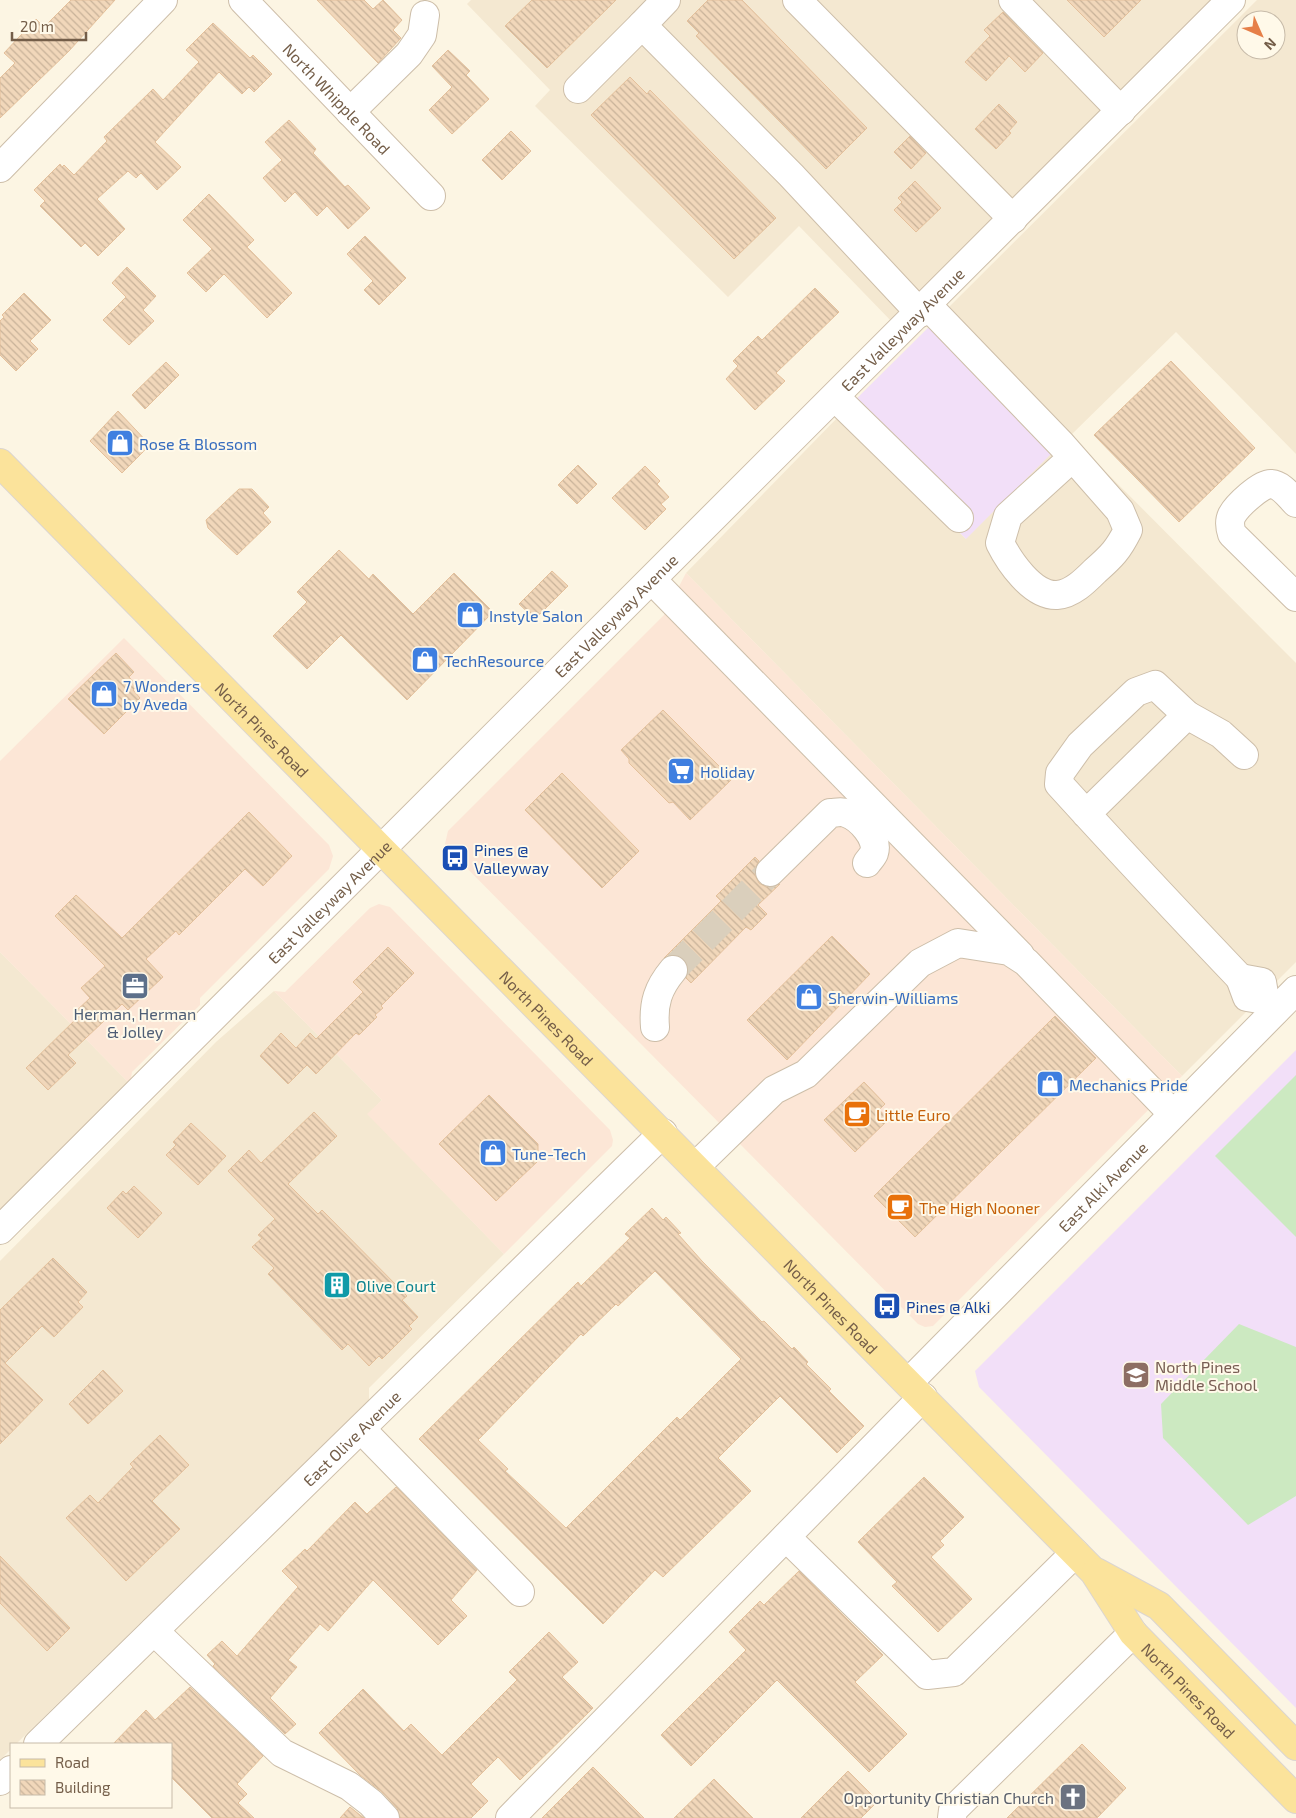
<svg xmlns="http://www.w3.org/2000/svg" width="1296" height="1818" font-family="'Exo 2',sans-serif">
	<defs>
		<pattern id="building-back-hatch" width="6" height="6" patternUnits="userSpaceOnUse" patternTransform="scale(1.25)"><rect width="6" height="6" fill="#f1d7ba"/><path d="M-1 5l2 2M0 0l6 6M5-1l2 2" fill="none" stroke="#c8b299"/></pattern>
	</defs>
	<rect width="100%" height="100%" fill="#fcf5e3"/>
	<g fill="#f4e8d1" fill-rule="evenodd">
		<path d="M471,0H1215L894,324L799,226L728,297L535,106L550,90L467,4Z"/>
		<path d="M1257,0H1296V454L1176,332L1070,436L1296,663V962L1182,1076L686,573L841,414L966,539L943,313ZM1246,20H1276V50H1246Z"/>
		<path d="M0,952L130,1084L0,1213Z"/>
		<path d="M274,991L382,1100L368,1114L504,1254L369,1388V1400L16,1744H11V1749L0,1760V1261L216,1042Z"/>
	</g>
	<g fill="#fce6d6">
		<path d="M686,573L1182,1076L933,1326L925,1327L918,1324L450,851L445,844L448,831L664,615Z"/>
		<path d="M124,638L329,845L333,856L329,869L200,998V1005L132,1072L130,1084L0,952V761Z"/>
		<path d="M379,904L390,907L610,1130L613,1140L612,1146L504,1254L367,1114L382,1100L274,991L285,992L370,908Z"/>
	</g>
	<g fill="#f2dff8">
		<path d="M943,313L1069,436L966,539L841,414Z"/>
		<path d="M1296,1050V1708L979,1387L975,1371Z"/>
	</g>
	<g fill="#cce9c1">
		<path d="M1296,1075V1237L1215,1156Z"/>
		<path d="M1239,1324L1296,1347V1496L1248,1525L1163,1438L1161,1404Z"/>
	</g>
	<g fill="url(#building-back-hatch)" stroke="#e4c09b" fill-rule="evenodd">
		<path d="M71,0H115L69,51L0,118V78L15,63L4,53L36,19L44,27Z"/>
		<path d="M317,0H364L373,9L383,0L402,20L393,30L401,38L378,63Z"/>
		<path d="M532,0H616L547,68L505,26Z"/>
		<path d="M708,0H742L867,128L826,169L696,36L699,33L687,21Z"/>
		<path d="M1067,0H1141L1104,37Z"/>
		<path d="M1003,12L1043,53L1025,72L1009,56L986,81L965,62L990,36L984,30Z"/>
		<path d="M213,23L250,58L253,55L272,74L254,92L249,87L242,94L219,72L155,142L181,167L157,190L141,173L136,178L128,171L97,199L125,229L98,256L85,243L81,247L40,206L45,201L34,190L60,164L62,167L64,165L74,175L107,141L104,137L153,89L163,100L199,62L186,50Z"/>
		<path d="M448,50L470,71L466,75L489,99L452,134L429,110L452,87L432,66Z"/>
		<path d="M630,77L647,94L650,90L776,218L734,259L591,115Z"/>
		<path d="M999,104L1017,122L1009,131L1011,133L996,149L975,129Z"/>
		<path d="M289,120L316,149L313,153L345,187L348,185L370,208L348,229L327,206L317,216L295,192L285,202L263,178L282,160L265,142Z"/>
		<path d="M511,131L531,151L502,180L482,160Z"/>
		<path d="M910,136L926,153L911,169L894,152Z"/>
		<path d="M915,181L941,208L916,232L894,210L902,202L898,198Z"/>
		<path d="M209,194L254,240L247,247L292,293L267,318L224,274L206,292L187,273L212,249L183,220Z"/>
		<path d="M365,236L406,278L379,305L364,290L373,281L347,254Z"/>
		<path d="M127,267L156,296L143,310L154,321L129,345L103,320L126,297L112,283Z"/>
		<path d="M815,288L839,312L776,373L785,381L755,410L726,379L738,366L733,361L758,336L762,340Z"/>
		<path d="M24,293L51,320L30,341L38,349L16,371L0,355V321L4,317L2,315Z"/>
		<path d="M1171,361L1255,448L1179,522L1094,435Z"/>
		<path d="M166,362L179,375L145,409L132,395Z"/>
		<path d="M118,411L150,445L122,473L90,441Z"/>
		<path d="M578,465L597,484L577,504L558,485Z"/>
		<path d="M645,466L660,481L657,484L669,497L661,504L666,509L645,530L612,498Z"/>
		<path d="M239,489H252L269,507L263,513L271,522L237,555L208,528L206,520Z"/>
		<path d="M339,550L369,579L373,574L413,614L454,573L493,612L407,700L341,635L307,669L273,636L307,602L297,592Z"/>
		<path d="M552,571L568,586L535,619L519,604Z"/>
		<path d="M116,653L134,672L129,677L137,686L133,690L140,698L104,734L68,699Z"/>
		<path d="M663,710L732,779L690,820L673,802L669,803L629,763V759L621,750Z"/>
		<path d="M562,773L639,851L602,888L525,810Z"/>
		<path d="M249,812L292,856L263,886L245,869L179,935L176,931L146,959L163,977L128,1010L122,1004L68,1055L76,1063L48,1090L26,1068L79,1016L75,1012L90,998L81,988L105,966L55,916L76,895L122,938Z"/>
		<path d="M755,857L759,861L755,868V875L759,883L766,887L780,884L758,905L767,914L751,930L746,927L691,983L686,978L688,965L683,958L675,955L664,958L721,901L716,896Z"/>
		<path d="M832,936L870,974L787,1060L747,1020Z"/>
		<path d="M388,947L414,973L381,1006L383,1008L375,1015L377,1017L359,1035L356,1033L316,1074L307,1065L288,1084L260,1056L281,1033L296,1048L310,1033L316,1039L363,992L353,982Z"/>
		<path d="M1055,1016L1096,1058L915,1237L874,1196Z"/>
		<path d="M864,1082L885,1104L879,1110L889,1119L855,1152L824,1120Z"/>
		<path d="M489,1095L538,1144V1161L496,1201L439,1144Z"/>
		<path d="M314,1112L337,1136L288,1184L318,1214L322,1210L407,1296L402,1300L418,1317L409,1326L412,1329L382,1359L379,1356L369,1366L348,1344L342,1350L268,1274L274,1268L252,1247L262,1238L258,1235L275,1219L228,1171L249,1150L261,1163Z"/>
		<path d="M191,1123L226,1156L198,1185L166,1155L176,1145L173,1142Z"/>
		<path d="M134,1186L162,1213L138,1238L107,1208L123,1191L126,1194Z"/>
		<path d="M652,1208L663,1220L666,1217L681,1233L678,1234L702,1261L762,1322L764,1321L792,1349L794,1347L808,1362L806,1364L831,1389L829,1391L864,1426L837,1453L780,1396L718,1458L751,1491L663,1577L655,1570L603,1624L419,1439L578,1282L581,1286L630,1238L625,1234ZM655,1271L741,1359L680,1420L677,1417L566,1528L505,1471L508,1469L478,1440L581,1334L583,1336L616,1304L618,1306Z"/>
		<path d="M53,1258L87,1292L78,1302L83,1307L54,1337L42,1326L5,1363L43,1400L0,1444V1310Z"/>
		<path d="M103,1370L123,1391L88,1424L69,1404Z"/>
		<path d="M160,1435L189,1465L152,1501L180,1529L126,1581L66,1518L90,1495L98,1503L133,1467L130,1464Z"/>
		<path d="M924,1477L964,1517L940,1541L944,1545L931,1557L972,1599L938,1632L892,1586L897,1582L858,1542Z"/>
		<path d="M396,1487L477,1570L451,1600L467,1616L438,1645L373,1580L328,1631L320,1624L288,1660L297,1667L270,1698L296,1724L285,1734L213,1666L215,1664L207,1655L222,1641L237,1656L298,1587L282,1571L305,1549L307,1551L355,1502L367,1514Z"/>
		<path d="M0,1556L70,1628L47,1651L0,1603Z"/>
		<path d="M799,1571L883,1655L855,1682L907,1734L869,1772L777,1680L691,1766L661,1735L746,1650L729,1632L760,1601L764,1605Z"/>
		<path d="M549,1632L578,1662L562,1677L593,1708L520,1780L498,1757L471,1784L488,1801L471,1818H400L397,1808L382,1792L360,1775L319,1733L363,1689L404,1731L411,1724L442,1755L517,1680L509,1672Z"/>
		<path d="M190,1687L263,1756L237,1784L247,1794L238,1803L254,1818H212L171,1777V1744H113L146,1710L155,1720Z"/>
		<path d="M1082,1744L1126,1788L1097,1818H1007Z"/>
		<path d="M593,1767L644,1818H542Z"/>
		<path d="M848,1771L878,1801L861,1818H801Z"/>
		<path d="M714,1779L753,1818H674Z"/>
		<path d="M350,1807L360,1815L364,1818H340Z"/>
	</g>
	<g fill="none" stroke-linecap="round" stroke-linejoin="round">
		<path stroke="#dacfbc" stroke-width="28" stroke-dasharray="28 14" stroke-linecap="butt" d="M673,970L770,872"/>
		<g stroke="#cdbea9" stroke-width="30">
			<g id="minor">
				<path id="s1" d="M243,0L431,196"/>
				<path d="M797,0L1013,219"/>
				<path d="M1013,0L1121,111"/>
				<path d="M642,25L666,0"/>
				<path d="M578,89L642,25L791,175L920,313"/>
				<path d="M350,112L409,54L422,35L425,15"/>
				<path d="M0,168L163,0"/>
				<path d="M927,305L1061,444L1120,511L1128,530C1118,550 1112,556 1095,571C1085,581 1072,594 1057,595C1032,596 1009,561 1000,543L1008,516L1072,458"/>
				<path d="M835,397L959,518"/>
				<path d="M1296,503C1289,496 1282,485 1271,484C1261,483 1237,506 1232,515C1229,521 1230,528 1232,534L1296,597"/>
				<path d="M652,580L1020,955"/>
				<path d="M1187,715L1221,734L1244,755"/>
				<path d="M1086,814L1187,715L1155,685L1136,692L1080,745L1060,773L1059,784C1118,849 1179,914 1240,978"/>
				<path d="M770,872L830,813C835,813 841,811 846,813C859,817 879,838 874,853C873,856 869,860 867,863"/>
				<path d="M1265,1000L1262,982L1240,978L1247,997L1265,1000L1275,1011"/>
				<path d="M655,1027C653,1003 658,988 673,970"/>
				<path d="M696,1166L774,1090L806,1074L920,963L958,943L1009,951L1026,962L1173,1114"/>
				<path id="s2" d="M0,1230L1231,0"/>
				<path id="s3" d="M909,1382L1296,990"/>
				<path d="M361,1429L520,1592"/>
				<path d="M786,1537L927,1675L954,1672L1075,1553"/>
				<path d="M154,1631L282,1753L349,1786L371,1803L385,1818"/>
				<path id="s4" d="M38,1744L663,1133"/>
				<path d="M0,1781L11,1770"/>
				<path d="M510,1818L923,1397"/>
				<path d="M952,1818L953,1810L1133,1633"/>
			</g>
		</g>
		<g stroke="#dbd5d0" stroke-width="30">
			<g id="major">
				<path id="s5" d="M0,463L1094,1572L1133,1633L1296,1799"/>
				<path d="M1096,1572L1159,1606L1296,1746"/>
			</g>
		</g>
		<use href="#minor" stroke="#fff" stroke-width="28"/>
		<use href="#major" stroke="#fbe39b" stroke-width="28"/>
	</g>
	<defs>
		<g id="shop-square" transform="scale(1.4375)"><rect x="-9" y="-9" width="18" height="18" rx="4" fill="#3f7fe0" stroke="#fff9e9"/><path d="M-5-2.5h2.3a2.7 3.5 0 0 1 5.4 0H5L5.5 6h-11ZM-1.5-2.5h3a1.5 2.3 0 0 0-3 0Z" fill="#fff"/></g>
		<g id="supermarket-square" transform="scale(1.4375)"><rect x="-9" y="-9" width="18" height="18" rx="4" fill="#3f7fe0" stroke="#fff9e9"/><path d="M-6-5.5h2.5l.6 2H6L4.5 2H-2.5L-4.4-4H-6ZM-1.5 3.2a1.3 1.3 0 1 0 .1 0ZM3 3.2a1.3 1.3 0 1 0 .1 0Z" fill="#fff"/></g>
		<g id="bus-square" transform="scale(1.4375)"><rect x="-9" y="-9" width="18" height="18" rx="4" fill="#1a4fb4" stroke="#fff9e9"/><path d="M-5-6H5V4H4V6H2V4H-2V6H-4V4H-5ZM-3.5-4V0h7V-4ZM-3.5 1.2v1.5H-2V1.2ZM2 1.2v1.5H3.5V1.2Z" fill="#fff"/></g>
		<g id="office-square" transform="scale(1.4375)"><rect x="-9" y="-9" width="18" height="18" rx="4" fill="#5c6f8a" stroke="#fff9e9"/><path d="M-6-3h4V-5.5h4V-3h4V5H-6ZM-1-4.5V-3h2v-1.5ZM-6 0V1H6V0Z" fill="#fff"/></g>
		<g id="cafe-square" transform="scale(1.4375)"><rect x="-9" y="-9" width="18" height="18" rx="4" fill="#e8710a" stroke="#fff9e9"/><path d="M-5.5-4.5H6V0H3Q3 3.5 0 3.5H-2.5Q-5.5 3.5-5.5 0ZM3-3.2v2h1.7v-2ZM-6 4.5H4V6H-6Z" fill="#fff"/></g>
		<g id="building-square" transform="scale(1.4375)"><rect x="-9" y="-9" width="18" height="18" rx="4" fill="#0f9aa8" stroke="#fff9e9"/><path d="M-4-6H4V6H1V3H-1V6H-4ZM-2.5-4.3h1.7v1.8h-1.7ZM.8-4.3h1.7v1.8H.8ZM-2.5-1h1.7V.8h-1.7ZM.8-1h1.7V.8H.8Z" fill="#fff"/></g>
		<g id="school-square" transform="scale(1.4375)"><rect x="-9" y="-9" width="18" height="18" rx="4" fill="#8d6e63" stroke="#fff9e9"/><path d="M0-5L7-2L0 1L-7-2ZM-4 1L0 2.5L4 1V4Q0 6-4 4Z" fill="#fff"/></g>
		<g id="church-square" transform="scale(1.4375)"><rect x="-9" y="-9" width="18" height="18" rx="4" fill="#6b7280" stroke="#fff9e9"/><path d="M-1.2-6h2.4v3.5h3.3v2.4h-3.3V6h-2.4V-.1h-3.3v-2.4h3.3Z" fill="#fff"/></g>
	</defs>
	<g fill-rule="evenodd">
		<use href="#shop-square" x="120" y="443"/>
		<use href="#shop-square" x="470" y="615"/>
		<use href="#shop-square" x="425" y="660"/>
		<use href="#shop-square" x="104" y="694"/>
		<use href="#supermarket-square" x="681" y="771"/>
		<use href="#bus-square" x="455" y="858"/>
		<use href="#office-square" x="135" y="986"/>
		<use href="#shop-square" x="809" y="997"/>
		<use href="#shop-square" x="1050" y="1084"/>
		<use href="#cafe-square" x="857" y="1114"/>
		<use href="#shop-square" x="493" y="1153"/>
		<use href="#cafe-square" x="900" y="1207"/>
		<use href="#building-square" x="337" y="1285"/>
		<use href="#bus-square" x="887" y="1306"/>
		<use href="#school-square" x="1136" y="1375"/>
		<use href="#church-square" x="1073" y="1797"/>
	</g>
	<g text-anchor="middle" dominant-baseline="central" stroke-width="4" stroke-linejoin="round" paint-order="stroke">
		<g font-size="16" fill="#745e49" stroke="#fff9e9">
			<text stroke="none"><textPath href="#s1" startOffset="136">North Whipple Road</textPath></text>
			<text stroke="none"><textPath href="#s2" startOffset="1275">East Valleyway Avenue</textPath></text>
			<text stroke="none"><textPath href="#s2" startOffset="870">East Valleyway Avenue</textPath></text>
			<text stroke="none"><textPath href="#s5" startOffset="374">North Pines Road</textPath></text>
			<text stroke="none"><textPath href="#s2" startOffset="465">East Valleyway Avenue</textPath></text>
			<text stroke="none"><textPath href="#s5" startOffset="779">North Pines Road</textPath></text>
			<text stroke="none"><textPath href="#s3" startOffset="275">East Alki Avenue</textPath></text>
			<text stroke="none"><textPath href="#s5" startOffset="1184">North Pines Road</textPath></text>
			<text stroke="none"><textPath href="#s4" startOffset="438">East Olive Avenue</textPath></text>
			<text stroke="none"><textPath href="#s5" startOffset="1710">North Pines Road</textPath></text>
		</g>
		<g font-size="16" fill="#366cbe" stroke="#fff9e9" text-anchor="start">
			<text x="139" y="443">Rose &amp; Blossom</text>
			<text x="489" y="615">Instyle Salon</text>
			<text x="444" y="660">TechResource</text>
			<text x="123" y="685">7 Wonders<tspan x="123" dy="18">by Aveda</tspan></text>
			<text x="700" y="771">Holiday</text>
			<text x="828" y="997">Sherwin-Williams</text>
			<text x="1069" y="1084">Mechanics Pride</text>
			<text x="512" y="1153">Tune-Tech</text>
		</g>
		<g font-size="16" fill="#164399" stroke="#fff9e9" text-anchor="start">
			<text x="474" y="849">Pines @<tspan x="474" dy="18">Valleyway</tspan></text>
			<text x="906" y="1306">Pines @ Alki</text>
		</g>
		<g font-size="16" fill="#4e5e75" stroke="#fff9e9">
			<text x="135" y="1013">Herman, Herman<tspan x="135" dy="18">&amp; Jolley</tspan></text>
		</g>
		<g font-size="16" fill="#c56008" stroke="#fff9e9" text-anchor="start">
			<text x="876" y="1114">Little Euro</text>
			<text x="919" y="1207">The High Nooner</text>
		</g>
		<g font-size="16" fill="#0d838f" stroke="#fff9e9" text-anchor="start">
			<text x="356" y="1285">Olive Court</text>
		</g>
		<g font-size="16" fill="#785e54" stroke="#fff9e9" text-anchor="start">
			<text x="1155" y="1366">North Pines<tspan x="1155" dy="18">Middle School</tspan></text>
		</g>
		<g font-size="16" fill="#5b616d" stroke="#fff9e9" text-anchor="end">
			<text x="1054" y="1797">Opportunity Christian Church</text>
		</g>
	</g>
	<rect x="10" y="1743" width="162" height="65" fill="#fff9e9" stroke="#c7bba9"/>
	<rect x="20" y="1759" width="25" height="8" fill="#fbe39b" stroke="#c7bba9"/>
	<text x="55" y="1768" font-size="15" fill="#745e49">Road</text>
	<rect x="20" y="1780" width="25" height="15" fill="url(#building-back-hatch)" stroke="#c7bba9"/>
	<text x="55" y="1793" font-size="15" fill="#745e49">Building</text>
	<g transform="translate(1261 35) rotate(135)"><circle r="24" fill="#fff9e9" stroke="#c7bba9"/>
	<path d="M0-4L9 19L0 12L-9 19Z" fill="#e67f48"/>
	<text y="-8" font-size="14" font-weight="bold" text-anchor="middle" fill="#745e49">N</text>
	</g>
	<path d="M12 32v8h74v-8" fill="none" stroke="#745e49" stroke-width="2.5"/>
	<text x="20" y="32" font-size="15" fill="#745e49" stroke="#fff9e9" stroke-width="4" paint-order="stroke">20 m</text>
</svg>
